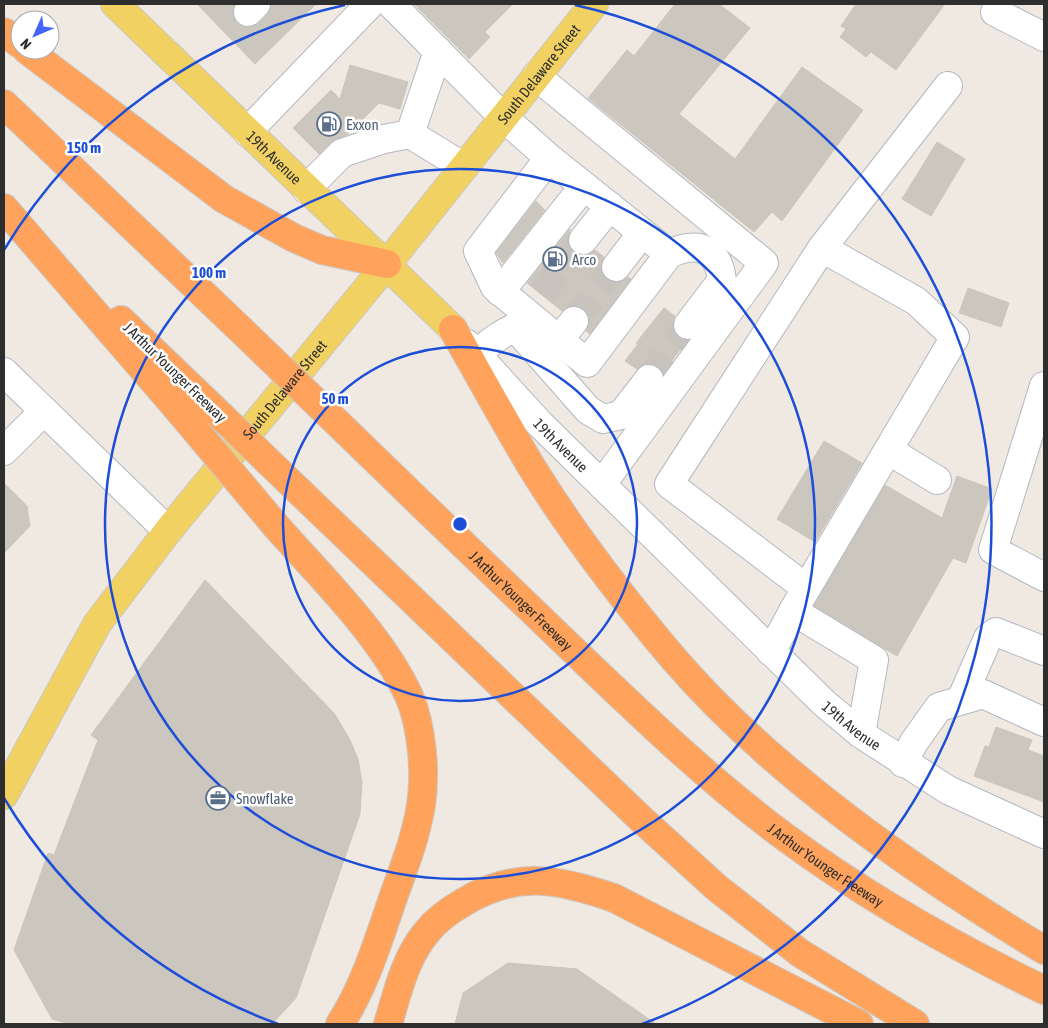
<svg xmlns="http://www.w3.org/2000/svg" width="1048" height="1028" font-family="'Asap Condensed',sans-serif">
	<rect width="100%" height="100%" fill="#efe9e1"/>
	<g fill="#cbc7bf" stroke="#cbc5ba">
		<path d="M197,4H235L233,16L237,23L244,27H252L259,23L267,15L271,4H316L255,64Z"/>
		<path d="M414,4H513L485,32L490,37L469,59Z"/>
		<path d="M675,4H719L750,28L679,114L735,159L802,67L863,110L782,221L772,212L754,232L588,98L627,50L634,56Z"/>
		<path d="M856,4H945L896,70L871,52L866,57L840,37L846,29L841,26Z"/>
		<path d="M350,65L408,82L400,109L379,103L348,134L331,142L319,154L293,128L331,90L340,99Z"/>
		<path d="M937,142L965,159L931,216L902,199Z"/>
		<path d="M536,201L545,210L503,263L496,253Z"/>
		<path d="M570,229L568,245L573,252L581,255L589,254L595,250L604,257L600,265L602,273L606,279L614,282L622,281L628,277L631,279L590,334L586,331L589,324V316L584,309L576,306L568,307L562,311L527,283Z"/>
		<path d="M968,288L1009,303L1001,327L959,313Z"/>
		<path d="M664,308L675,316L672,324L674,332L679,338L687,340L663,373L658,366L651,364L643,365L637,369L625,361L638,344L636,343Z"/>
		<path d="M824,441L862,463L815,542L777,519Z"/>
		<path d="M957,476L992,489L966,563L953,558L897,656L814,606L885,485L942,518Z"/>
		<path d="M4,483L27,506L30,526L4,553Z"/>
		<path d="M205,580L334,713L349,738L358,759L362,782L360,814L296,998L272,1024H69L52,1019L14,950L48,853L54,855L98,740L91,735Z"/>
		<path d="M996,727L1032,740L1028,750L1044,756V802L974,776L985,746L989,747Z"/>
		<path d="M508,963L577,969L656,1024H455L463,993Z"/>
	</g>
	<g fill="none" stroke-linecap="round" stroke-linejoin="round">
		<g stroke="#c8c4bd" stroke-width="28" stroke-dasharray="28 14" stroke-linecap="butt">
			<path d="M541,294L583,240"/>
			<path d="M574,321L616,267"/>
			<path d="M649,379L688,325"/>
		</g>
		<g stroke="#b4b7c1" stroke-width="30">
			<g id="minor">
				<path d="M391,4L503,117L549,158L669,254L587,363L495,287L478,251L549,158"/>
				<path d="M248,12L256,4"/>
				<path d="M995,12L1044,37"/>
				<path d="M438,51L410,134L464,167"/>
				<path d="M536,76L764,263L602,484"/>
				<path d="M247,132L370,4"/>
				<path d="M306,189L342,153L384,139L410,134"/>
				<path d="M583,240L610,206"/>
				<path d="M822,248L948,86"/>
				<path d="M669,254C697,241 718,247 722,280L688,325"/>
				<path d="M616,267L642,233"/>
				<path d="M500,292L584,186"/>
				<path d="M515,327L588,410L603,419L621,415L649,379"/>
				<path d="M559,340L574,321"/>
				<path id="s1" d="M467,344L540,424L824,703L861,734L948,790L1044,834"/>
				<path d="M471,361C486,343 510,326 533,322"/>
				<path d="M4,372L168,531"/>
				<path d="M1044,386L993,550L1044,577"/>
				<path d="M888,450L937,480"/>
				<path d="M4,451L44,411"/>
				<path d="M793,611L955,337L916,301L822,248L669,484L806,588"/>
				<path d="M771,652L793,611L874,660L861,734"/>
				<path d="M961,700L988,638L996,632L1044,651"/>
				<path d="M903,763L914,742L939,707L983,694L1044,722"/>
			</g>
		</g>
		<g stroke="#c9c9c9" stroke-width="30">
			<g id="major">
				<path id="s2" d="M115,4L453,329"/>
				<path id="s3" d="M4,795L97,624L168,531L387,264L594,4"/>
			</g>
		</g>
		<g stroke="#c9c9c9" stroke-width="30">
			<g id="highway">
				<path d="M4,32L20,44"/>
				<path d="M27,50L224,199L294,238L322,250L387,264"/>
				<path d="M4,104L240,329"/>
				<path d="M4,208L176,407"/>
				<path d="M121,320L192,388"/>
				<path d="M453,329C479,375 504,421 531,466C573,534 622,598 674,659C773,774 915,872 1044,950"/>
				<path id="s4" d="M350,435C423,506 496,576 570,647C639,713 708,780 785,837C866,897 953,946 1044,990"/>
				<path d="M302,494L640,818L717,888L800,953L915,1024"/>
				<path d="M276,526C321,577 381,635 409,696C422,726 426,773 421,805C416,836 405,865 394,895C379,938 365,986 340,1024"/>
				<path d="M388,1024C397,994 405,958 426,933C436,920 450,910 464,902C516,870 559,879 614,898L859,1024"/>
			</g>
		</g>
		<use href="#minor" stroke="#fff" stroke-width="28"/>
		<use href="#major" stroke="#f2d163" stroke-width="28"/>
		<use href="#highway" stroke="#ffa35c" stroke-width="28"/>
		<g stroke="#c9c9c9" stroke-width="30" stroke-linecap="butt">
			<g id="highway-bridge">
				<path d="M240,329L350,435"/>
				<path d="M192,388L302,494"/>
				<path d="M176,407L276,526"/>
			</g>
		</g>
		<use href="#highway-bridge" stroke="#ffa35c" stroke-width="28"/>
	</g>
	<g fill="none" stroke="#1d4ed8" stroke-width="2.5">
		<circle cx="460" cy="524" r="177"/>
		<circle cx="460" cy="524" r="355"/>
		<path d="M278 1024A532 532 0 0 1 4 798M4 250A532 532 0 0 1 345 5M575 5A532 532 0 0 1 642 1024"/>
	</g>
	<defs>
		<g id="fuel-ring" transform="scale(1.25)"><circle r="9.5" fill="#fff" stroke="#5c6f8a" stroke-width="1.5"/><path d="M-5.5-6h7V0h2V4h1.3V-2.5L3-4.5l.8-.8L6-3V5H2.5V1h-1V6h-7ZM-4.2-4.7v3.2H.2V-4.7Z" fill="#5c6f8a"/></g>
		<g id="office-ring" transform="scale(1.25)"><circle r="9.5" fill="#fff" stroke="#5c6f8a" stroke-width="1.5"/><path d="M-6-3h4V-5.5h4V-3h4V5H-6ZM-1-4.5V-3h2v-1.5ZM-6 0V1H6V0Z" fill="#5c6f8a"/></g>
	</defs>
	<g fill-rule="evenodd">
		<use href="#fuel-ring" x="329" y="124"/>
		<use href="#fuel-ring" x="555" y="259"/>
		<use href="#office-ring" x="218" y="798"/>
	</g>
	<g text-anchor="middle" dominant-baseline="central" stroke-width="5" stroke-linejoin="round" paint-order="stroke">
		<g font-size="15" fill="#2e2e2e" stroke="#fff">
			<text stroke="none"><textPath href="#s3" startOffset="900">South Delaware Street</textPath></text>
			<text stroke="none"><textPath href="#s2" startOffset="221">19th Avenue</textPath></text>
			<text transform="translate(175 372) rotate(44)">J Arthur Younger Freeway</text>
			<text stroke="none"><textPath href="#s3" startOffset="495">South Delaware Street</textPath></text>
			<text stroke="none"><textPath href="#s1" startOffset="138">19th Avenue</textPath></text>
			<text stroke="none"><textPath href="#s4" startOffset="238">J Arthur Younger Freeway</textPath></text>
			<text stroke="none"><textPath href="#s1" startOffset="542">19th Avenue</textPath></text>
			<text stroke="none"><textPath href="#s4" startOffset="642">J Arthur Younger Freeway</textPath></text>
		</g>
		<g font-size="15" fill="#4e5e75" stroke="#fff" text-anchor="start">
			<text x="346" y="124">Exxon</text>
			<text x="572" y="259">Arco</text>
			<text x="236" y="798">Snowflake</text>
		</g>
	</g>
	<circle cx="460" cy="524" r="8" fill="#1d4ed8" stroke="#fff" stroke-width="2.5"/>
	<g font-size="15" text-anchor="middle" font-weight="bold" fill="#1d4ed8" stroke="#fff" stroke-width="5" stroke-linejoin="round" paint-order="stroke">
		<text x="84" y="153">150 m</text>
		<text x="209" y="278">100 m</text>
		<text x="335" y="404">50 m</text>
	</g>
	<rect width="1048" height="1028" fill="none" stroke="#2e2e2e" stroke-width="10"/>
	<g transform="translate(35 35) rotate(225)"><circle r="24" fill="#ffffff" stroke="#ababab"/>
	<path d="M0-4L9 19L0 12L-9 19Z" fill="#4264fb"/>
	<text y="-8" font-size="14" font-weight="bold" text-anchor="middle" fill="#2e2e2e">N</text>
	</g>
</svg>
